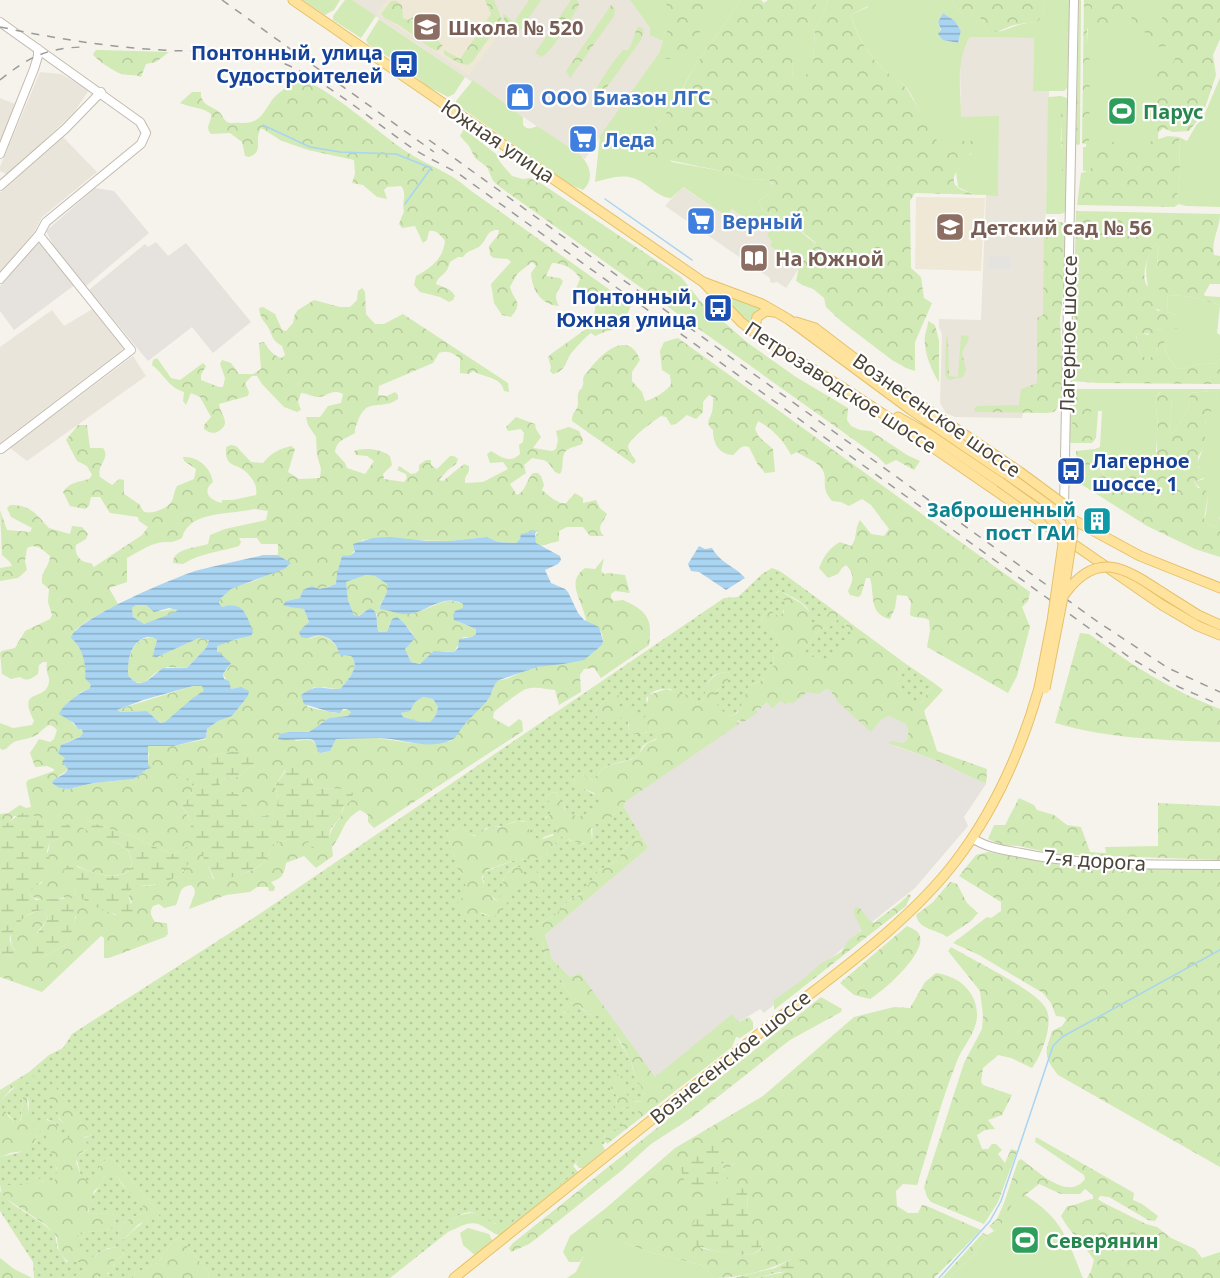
<svg xmlns="http://www.w3.org/2000/svg" width="1220" height="1278" font-family="'Noto Sans',sans-serif">
	<defs>
		<pattern id="forest-crowns" width="20" height="18" patternUnits="userSpaceOnUse" patternTransform="scale(1.5)"><rect width="20" height="18" fill="#d2eab5"/><path d="M2 6a3 3 0 1 1 6 0M12 15a3 3 0 1 1 6 0" fill="none" stroke="#b6ca9c"/></pattern>
		<pattern id="wetland-marsh" width="20" height="14" patternUnits="userSpaceOnUse" patternTransform="scale(1.5)"><rect width="20" height="14" fill="#d2eab5"/><path d="M1 5h8M5 5V1M11 12h8M15 12V8" fill="none" stroke="#b6ca9c"/></pattern>
		<pattern id="garden-dots" width="8" height="8" patternUnits="userSpaceOnUse" patternTransform="scale(1.5)"><rect width="8" height="8" fill="#d2eab5"/><path d="M2 2h.1M6 6h.1" fill="none" stroke="#b6ca9c" stroke-width="1.8" stroke-linecap="round"/></pattern>
		<pattern id="water-rules" width="6" height="5" patternUnits="userSpaceOnUse" patternTransform="scale(1.5)"><rect width="6" height="5" fill="#a9d4f2"/><path d="M0 2.5h6" fill="none" stroke="#8caec5"/></pattern>
	</defs>
	<rect width="100%" height="100%" fill="#f6f3ec"/>
	<g fill="#eae5da">
		<path d="M352,0H630L650,28L663,41L659,53L585,159Z"/>
		<path d="M970,37L1034,38L1033,91H1049L1043,316L1037,318V383L1023,412L1022,418L955,417L946,413L940,403L942,334L939,327V319L981,320L986,195H998L999,117L961,118L960,64L963,49Z"/>
		<path d="M40,72L61,74L89,90L74,112L9,175L0,171V167Z"/>
		<path d="M0,98L15,104L0,143Z"/>
		<path d="M63,137L97,172L42,217L31,238L0,273V193Z"/>
		<path d="M682,187L726,216L732,209L746,219L752,232L755,227H763L769,231L772,242L769,245L788,258L804,235L816,243L786,288L777,282L773,283L770,282V278L665,206Z"/>
		<path d="M94,308L126,347L0,443V347L52,310L64,326Z"/>
		<path d="M133,356L146,376L27,461L10,448Z"/>
	</g>
	<g fill="#e6e2dd">
		<path d="M95,188L114,191L149,233L86,286L53,245L46,231Z"/>
		<path d="M40,239L76,284L14,330L0,311V286Z"/>
		<path d="M156,242L168,256L186,243L251,322L213,353L192,327L148,361L89,290L145,244L148,247Z"/>
		<path d="M825,689L830,690L871,731L881,720L889,716L906,724L909,736L907,740L903,743H892L895,746L935,760L986,784L964,817L968,826L915,888L863,929L860,930L859,935L764,1013L760,1009L739,1022L732,1014L655,1078L580,973L570,977L552,959L545,935L648,848L624,807L625,802L738,724L737,722L740,720L741,722L758,711L756,708L759,706L760,709L767,702L772,709L781,701L807,692Z"/>
	</g>
	<g fill="#efe8d6">
		<path d="M387,0H492L502,28L500,33L469,75L377,13Z"/>
		<path d="M916,197L985,198L981,271L915,269Z"/>
	</g>
	<g fill="#d2eab5" fill-rule="evenodd">
		<path d="M303,0H340L334,10L325,15Z"/>
		<path d="M345,0H352L376,16L361,38L333,20V16Z"/>
		<path d="M630,0H741L693,69L681,91L661,120L644,137L672,162L727,172L749,179L768,180L773,185L769,193L759,201L763,211L788,220L815,244L799,266L769,245L772,242L767,235L769,231L764,228L761,231L755,228L751,233L742,226L746,219L732,209L726,216L683,187L671,198C656,197 647,182 633,178C620,174 607,179 595,182L600,136L659,53L663,41L650,35V28Z"/>
		<path d="M817,0H828L823,13L815,28L813,65L804,79H793L792,69L794,49L810,21Z"/>
		<path d="M863,0H951L964,17H979L983,21L987,31C992,31 998,32 1002,31C1014,27 1023,22 1036,23C1042,19 1046,7 1045,0H1070L1067,88L1064,91H1033L1034,38L970,37C955,61 961,90 961,117L999,116L998,196C985,195 969,194 958,187L956,172L964,159L972,153C965,153 955,155 949,152C925,140 921,106 906,87C902,82 893,78 888,73C868,55 859,40 851,15L868,7ZM943,13L955,21L961,31L958,43L943,40L938,22Z"/>
		<path d="M1088,0H1180L1179,75H1159L1158,151L1095,171H1083V147H1086Z"/>
		<path d="M379,19L465,77L454,94L448,97L425,85L406,67L408,58L403,55L396,62L368,44L366,40Z"/>
		<path d="M1220,65V207L1186,206L1179,204L1177,199L1180,173L1179,137L1187,141L1197,124L1202,120L1220,78Z"/>
		<path d="M473,80L523,117V125C527,130 531,129 537,126L579,154C590,164 595,179 583,190L571,185L456,104V101Z"/>
		<path d="M1061,96L1067,98L1069,102L1066,212L1061,214H1046L1048,97ZM1067,102L1066,165C1063,155 1060,145 1061,134C1061,125 1063,118 1061,108Z"/>
		<path d="M1155,243L1158,245L1157,279L1163,299L1161,310L1155,309C1147,286 1140,265 1155,243Z"/>
		<path d="M725,294L763,308L752,325L723,298Z"/>
		<path d="M1168,295L1193,297L1220,305L1217,333L1220,335V359C1213,366 1210,363 1202,364C1194,364 1187,369 1178,369C1168,359 1165,353 1163,339H1159L1155,355L1149,358L1141,356L1136,335L1142,333L1148,335L1155,329L1164,330L1177,315L1167,312Z"/>
		<path d="M1070,389H1220V516L1218,525L1212,527L1204,519L1206,514L1208,496L1194,482L1204,479C1192,458 1201,462 1204,444C1205,437 1204,431 1205,425C1206,415 1215,404 1219,395L1210,391L1190,393L1188,408L1173,434L1169,430L1172,400L1160,392L1155,397L1158,425L1156,438V457L1151,468C1140,472 1135,470 1126,463L1108,469L1105,474C1093,467 1092,462 1095,449L1100,447L1102,411H1098L1096,438L1092,443H1071L1069,440Z"/>
		<path d="M602,1144L605,1150L584,1168H579L576,1164L584,1150Z"/>
		<path d="M573,1166L579,1173L502,1235C496,1235 494,1233 489,1230C472,1218 466,1224 448,1232L452,1219C469,1210 481,1211 495,1224L575,1173L571,1167Z"/>
		<path d="M1025,1195C1063,1219 1067,1239 1083,1278H948L974,1255L987,1235L994,1231L1013,1211L1009,1207Z"/>
		<path d="M468,1228L489,1234L493,1242L476,1256L463,1245L460,1233Z"/>
		<path d="M591,1241L621,1242L653,1253L702,1265L714,1278H567L576,1272Z"/>
	</g>
	<g fill="url(#forest-crowns)" fill-rule="evenodd">
		<path d="M485,0H494L502,20L472,62L468,65L458,63L444,54V50L460,59L491,14Z"/>
		<path d="M529,0H541L520,31H511L505,26L503,13L514,22Z"/>
		<path d="M571,0H577L579,5C573,16 550,55 541,57L535,53Z"/>
		<path d="M664,0H719C711,13 691,51 677,57C673,60 668,59 663,58C665,45 673,10 664,0Z"/>
		<path d="M741,0H761L764,3L768,0H817C812,31 788,42 793,79H803L813,65L815,28L823,13L828,0H863L868,6L851,15C859,41 868,55 888,73C894,78 902,82 906,88C922,111 927,137 951,153L958,141H976C975,144 975,148 973,150C969,158 940,180 962,190C969,193 979,193 986,195L915,193L910,201L911,268L921,277L924,298L932,303L915,342V371L906,368L892,360L842,322L826,307L824,298L813,289L802,285L796,281L799,267L816,243L788,220L763,211L759,201L769,193L773,184L768,180L749,179L727,172L649,156L639,149L644,137L661,120L681,92L693,69Z"/>
		<path d="M951,0H1045C1046,7 1042,19 1036,23C1028,22 1019,24 1011,26C1002,29 998,34 987,31L983,21L979,17H964Z"/>
		<path d="M1079,0H1081L1080,144L1078,145L1076,144Z"/>
		<path d="M1084,0H1092V19L1087,29V36L1090,65L1089,141L1086,144L1082,143Z"/>
		<path d="M1095,0H1142V21L1147,26H1158L1162,23L1163,0H1220V39L1213,55L1216,75L1205,108L1198,120L1189,131L1173,132L1163,128L1158,133L1154,130L1156,68L1166,70C1175,64 1177,55 1176,44L1172,42L1162,48L1150,42V34L1133,29L1131,14H1124L1110,26L1097,24Z"/>
		<path d="M391,1H396L402,5L403,18L408,20L417,15C433,26 432,35 443,46L437,51C423,45 411,32 397,24C391,21 386,20 381,14Z"/>
		<path d="M611,5L615,8L614,16L570,78L566,71Z"/>
		<path d="M639,26L644,30L641,40L601,95L597,96L594,93C602,78 612,62 623,50H628C634,42 633,33 639,26Z"/>
		<path d="M96,50H100L169,52L156,62L146,64L141,77C134,74 127,76 121,74C114,71 96,60 93,54Z"/>
		<path d="M302,79C337,94 372,128 404,150C426,165 449,171 470,190L631,305C620,336 620,324 595,336L591,333C587,335 572,352 570,355C565,364 565,371 553,374L550,371L551,367L548,357L551,354L593,324L596,301L591,298L576,297L574,293L580,279C575,269 563,263 552,263L546,276L560,278L563,281C559,292 552,293 559,306C541,305 532,290 531,273L536,266L532,262L517,274L510,287C514,302 524,301 511,317L502,315L494,303L491,284L511,262L508,259L494,258L490,255L489,246L498,235L499,230C486,229 488,239 480,246C474,251 469,249 463,257H458L450,262C447,276 438,275 436,284C444,288 450,287 455,296L453,300L449,302L440,297L420,292L414,285L416,276C431,268 443,259 445,241C440,235 437,230 429,231L427,240L423,243L415,226L402,228L399,224L404,211C401,203 408,194 401,186L387,187L384,190L387,199L377,197L363,185L352,183L355,174L354,160L308,150L282,141L261,128C253,141 265,151 249,157L245,156L242,142L230,133L211,134C204,127 212,123 211,114C203,107 190,108 180,103L192,92H201C200,104 210,106 218,111C222,114 223,119 227,122C231,124 236,122 241,123C260,124 263,113 272,100C278,92 287,89 292,80Z"/>
		<path d="M1063,100L1067,102L1066,165L1065,172L1062,173L1061,102Z"/>
		<path d="M464,129L496,154L500,162L512,176L523,179L530,178L542,184L681,277L702,303L748,343L796,377L848,408L847,420L851,426L860,430L871,431L907,455L920,461L914,470L896,460L886,465L878,457L500,187L493,181L487,167L475,158L469,146L460,136Z"/>
		<path d="M1096,133H1106L1109,140L1128,149L1168,136L1179,137L1180,173L1177,199L1179,204L1174,207L1077,205L1081,173L1088,171L1094,165Z"/>
		<path d="M1076,211L1220,214C1220,228 1211,240 1214,255L1220,256V284H1210L1204,294L1205,296L1220,297V305L1193,297L1168,295L1167,312L1183,317V323L1179,328L1164,330L1155,329L1152,334L1142,333L1136,336L1141,356L1149,358L1155,355L1159,339H1164C1164,353 1168,359 1178,369C1187,369 1194,364 1202,364C1210,363 1213,366 1220,359V384L1098,383L1072,381ZM1155,243L1158,245C1159,257 1156,269 1157,280C1159,294 1164,294 1161,310L1158,311L1155,309L1156,296C1154,292 1148,287 1146,284C1141,273 1149,252 1155,243Z"/>
		<path d="M1048,220L1065,223V277L1060,320L1063,373L1061,404L1054,412L1047,413L975,412L974,408L978,406L1019,405L1021,389L1037,383V318L1043,315L1044,221Z"/>
		<path d="M362,288L365,292L366,314L375,324H384L403,314L508,383L509,392L504,391C501,376 484,378 473,371L469,374L460,373V359C454,353 447,350 439,353L433,363L379,386L378,395L387,396L395,392L398,395V399C381,411 368,397 359,418C357,424 355,426 355,433C346,439 337,439 335,452L345,463L347,468L365,474L374,461L367,456L356,455L354,451C364,447 381,449 390,456L392,465L383,474L384,479L404,482L407,478L406,474L397,470L399,466L411,474L416,473L419,470V465L426,460H431V465L437,469L450,456H454L458,459L456,464L448,470L439,480L443,481L464,464L469,466V471L465,478V483L483,482L508,469L503,462L490,463L487,454L491,451C501,457 510,464 520,454L519,445L523,442L524,433L521,429L508,431L506,427L516,417L535,424L536,429L541,437L533,448L552,451L556,449L558,440L556,431L569,427L579,431L583,440L582,444C578,446 571,447 567,450C560,455 565,467 560,474L555,472C546,459 548,461 532,458L524,465L526,473L510,484L517,495C526,491 526,480 533,473H538L541,476L544,485L542,490L553,499L561,503H566L575,493L583,498V503L596,500L600,508L607,514C604,522 595,527 604,536H590L583,527H567L559,531V541L540,546L536,543L535,538L538,531C527,530 524,536 516,543L498,542L487,537L449,541L407,540L390,537L362,540L351,555H347C341,565 337,572 337,584L319,589L312,586L302,594L300,598L286,601L287,607L296,606L304,609L309,622L306,626L309,639C329,629 333,646 345,656H351C361,666 348,680 340,689C330,689 322,685 312,688L307,707L335,713L348,709L351,712L348,716L329,718L309,732H289L296,741C312,738 313,738 321,753L330,751L336,739L378,738L410,743L435,744L451,741L474,713L488,700L496,682L499,680C512,679 523,670 535,667C561,662 581,664 602,645C605,631 598,627 586,621C584,602 564,583 585,568L595,569L604,558L601,571L604,574L608,573L625,575L630,593L615,591L611,594V598L614,601L623,600C647,611 653,618 649,645L601,678L594,668L584,669L580,675L581,692L559,705L555,690C546,689 535,686 526,689C522,690 498,708 494,712L493,718L509,727L519,719L522,721L523,731L374,828L368,822V815L360,810C341,821 344,833 332,847L333,856L316,868L304,856L286,863C284,874 283,878 271,882L275,887L274,891H269L268,887H257L250,892L226,895L189,909L195,893L194,888L191,885C178,887 181,895 176,905L164,908L159,904L153,906C149,912 151,916 155,922L167,923L168,934L165,937L109,958H104V938L101,936L42,992L0,977V952L13,957L15,950C1,933 26,911 43,910L48,918L37,933L35,958L43,957L67,944L76,917L64,897C51,902 39,902 28,894L34,887L42,883L50,842L74,833C55,820 37,817 14,816L8,824L0,828V814L8,813L20,805L26,808L31,807L26,783L28,780L54,771V769L47,766L35,767L30,753L39,739L50,742L54,739L57,730L54,727L50,725C44,727 42,731 38,734C31,739 21,739 14,742C8,745 9,749 2,750L0,748V723L13,728L32,725L34,721C16,686 46,703 49,682C50,675 45,673 47,662H43L39,665L38,674C31,679 27,682 20,677L11,679L2,674L0,653L2,651L15,648L25,631L50,619L52,615L48,602L49,589L42,583C40,572 50,566 50,556C43,550 36,543 27,548L25,561L27,570L18,578L0,581V568L12,566L10,562L2,555L0,510L7,530L30,532L32,528L11,517L7,508L10,505C31,505 36,514 49,528L70,534L72,526L82,527L88,534L86,539L76,545C74,555 81,563 91,563L94,567L142,535L148,527L139,521L138,517L110,513L100,497H91L89,506L85,509L70,506L63,492C69,482 79,482 89,479L92,475L87,466L77,461L66,440L78,425H87L90,448H103C111,458 96,465 100,477L112,485L119,479L124,480V494L139,504L144,512C153,514 167,509 172,501C174,496 174,491 177,486L194,479L196,469L184,461L183,457C198,456 211,468 213,482C201,492 210,500 222,503V500H233L256,495C258,485 251,475 242,469C238,466 233,466 229,462C225,457 226,452 226,447L231,445L236,446L251,462L263,463C271,453 279,449 291,446L295,449L288,472L299,479L320,478L321,469L317,455L316,437L308,425L306,417H320L328,406L341,403L343,394C330,388 327,398 317,397C310,396 307,393 301,393L298,402L301,410L297,412L284,407L262,384L257,376H252L245,383L249,392L248,396L219,404C220,414 232,423 219,431C213,435 209,432 204,429V425L211,417L200,397L191,393L186,405L183,401L184,392C168,387 164,374 152,365L153,360L157,358L171,378L180,380L203,363L206,366L201,375V380L219,387H223L225,378L220,364L222,360L231,363L239,374H253L261,369L259,343L264,342C268,349 273,355 281,358L285,355L282,346C274,341 273,339 270,331C266,321 261,323 259,308L263,307L275,314L282,330L286,331L293,323L295,314L298,310L314,300L340,307H350L357,300L358,291ZM254,509L268,511L266,520L225,529L210,535L208,544C196,548 173,548 173,563L183,564C203,552 217,553 239,546L241,542L239,538H257L261,544H278V555L287,560C278,568 270,574 259,579C245,586 225,585 219,603L222,607L227,606L246,614L248,624L251,628V636L222,643L217,645V650L229,667L223,674L231,689L241,687L248,696L232,716L218,721L207,729L206,739L174,746H148L147,750L149,754L147,769L134,779L93,783L69,789L59,788L52,783C64,767 78,775 59,749C65,739 76,741 83,734V729H78L71,721C72,705 72,693 89,689L91,685C87,676 87,667 84,657C79,646 75,643 75,630L87,621L118,604L109,588L127,582V558C137,553 148,545 158,543C169,540 169,545 182,538C189,510 231,515 254,509ZM236,751L254,764L240,776L222,779L219,788L239,794L255,817C276,817 282,805 275,786L285,770L312,779L313,788L344,789C344,797 345,806 342,813C338,823 330,828 329,839L307,841L290,839L273,844C270,850 268,858 264,862C252,874 229,878 213,879C210,868 204,858 199,848C191,834 193,820 182,807L192,792V782L176,776L214,755ZM88,821L136,838L171,854L180,852L184,871C164,882 157,887 134,886L128,894L132,903L115,915L75,895L74,886L77,866C96,874 112,881 131,870C133,845 122,846 104,838C96,835 89,831 82,827Z"/>
		<path d="M928,321L935,325L939,341V382C931,370 923,350 925,335C926,330 928,326 928,321Z"/>
		<path d="M961,335L968,336L969,339L962,353L966,370L963,377L949,380L945,375L946,336L948,340L949,376L958,377Z"/>
		<path d="M678,338L1030,592L1028,601L1022,607L1030,627L1017,676L1008,693L927,647L930,631L929,620C922,616 916,619 910,615L911,602L907,596L897,595L895,608L890,619C868,614 875,594 870,578H866L861,595L858,597L850,595L848,591C853,581 855,574 846,565L842,568L838,574L828,578L819,568C824,556 829,548 840,542L851,546C858,538 854,529 860,520L871,534L884,536L889,529L871,505L862,499L849,506L841,502L832,501C819,486 829,480 822,469C818,462 804,457 797,452L791,455C784,441 772,428 758,421L755,429L759,437L773,449L775,472L765,473L758,465L749,447C741,444 739,450 733,455C718,454 713,443 713,430C705,423 709,421 712,412C713,408 713,402 713,397L709,395L703,402V412L696,419L687,415L676,424L671,425L666,417L661,416C654,421 628,439 628,447C629,452 634,457 636,461L633,464L572,421C572,414 574,413 577,408C579,404 577,398 578,394C581,385 580,394 583,385C584,382 582,379 584,376C585,373 588,372 590,369C601,353 629,329 640,360L632,372V381L642,392L645,401C653,400 668,390 671,384L670,375L662,370L660,351L664,342Z"/>
		<path d="M1073,389H1093C1094,404 1087,420 1093,435L1092,440L1074,442L1072,437Z"/>
		<path d="M1100,390H1149L1150,393L1149,395H1099L1097,393Z"/>
		<path d="M1211,391L1219,395L1205,423V440L1203,449L1198,457V468L1207,470L1210,475L1194,482L1198,488L1205,489L1208,496L1204,519L1212,527L1218,525L1220,516V557L1195,549L1147,526L1079,483L1076,451L1095,449C1093,461 1093,467 1104,474L1108,469V460L1117,459C1130,465 1136,473 1151,468L1157,451L1156,438L1158,425L1155,397L1161,392L1172,400L1169,430L1173,434L1188,408L1190,393Z"/>
		<path d="M366,575L375,576L387,584L388,593L380,604C385,610 386,609 393,610C400,612 408,614 417,612C434,608 444,595 463,604V609L459,610L458,622L476,629V634L472,637H463L454,652C434,649 434,653 420,664L411,662L405,649L413,634L404,623H390L387,633L379,632L376,624L377,614L366,611L358,616L354,615L348,600L346,582Z"/>
		<path d="M779,590L802,604L812,614H827L832,609L839,614C837,629 825,625 817,633C812,638 808,645 804,650L824,661L843,640L852,638L845,624L849,622L906,664L900,675L897,685L905,695L920,704L934,683L943,690L924,711L937,751L987,769L986,784L935,760L888,743L891,741L903,743C911,738 908,732 906,724L889,716L881,720L871,732L839,703L830,690L825,689L819,694L807,692L792,704L790,702L785,704L781,701L772,709L767,702L760,709L759,707L756,708L758,712L742,723L740,720L737,721L739,724L625,802L624,807L613,815L606,827L591,828L592,842C582,846 570,841 563,835L544,856L531,860L518,859L487,870L482,877L483,882L493,899L498,901L505,875L516,866L539,873L543,893L538,897L531,891V886L520,885C517,896 506,904 500,915L491,916L482,913L465,921L458,907V902L461,899L462,873L458,871L447,833L459,827H464L466,831L474,836L490,827H499L518,821L527,822L530,832L540,840L554,835L545,823V819L552,812L550,803L545,796L553,792L558,793L557,798L565,805L564,810L569,814L579,816L599,804L594,793L578,786L573,778L576,774C584,773 588,780 596,780C601,759 626,767 639,754C646,746 644,743 656,740L659,730L633,735L629,732V723L599,722L595,710L609,696L619,694V707L647,704L649,695L666,689L689,695L694,703L702,701C707,686 709,673 728,672L731,676L730,680L716,691L728,715L733,716L737,713L748,687L764,679L773,668L774,654L780,641L772,631L761,622L765,613L770,610L780,617L784,612L776,593Z"/>
		<path d="M136,605H146C156,616 166,608 179,609L173,614L144,624L133,617L132,608Z"/>
		<path d="M1080,633L1089,634C1130,664 1172,691 1220,709V742C1164,740 1109,739 1055,723Z"/>
		<path d="M153,637L157,640L153,654L155,658L199,638L209,639L206,648L187,668L167,667L155,673L144,683L134,682L128,675C128,656 132,638 153,637Z"/>
		<path d="M193,686H203L205,691L165,722L160,723L147,711L120,712L116,710Z"/>
		<path d="M423,697L433,699L438,707L436,715L430,722H421L403,717L401,713L410,710L415,702Z"/>
		<path d="M1019,798L1034,805L1037,810L1054,815L1067,825L1081,827L1090,852L1106,853L1105,847L1158,846V803L1220,806V860L1055,854L1019,846L1002,845L988,839L994,825H1005Z"/>
		<path d="M641,836L648,848L545,935L552,959L570,977L580,973L655,1077L732,1014L739,1022L749,1017L753,1022V1029L740,1038L736,1037L732,1047L607,1144L604,1135L617,1130L628,1106L622,1110L615,1109L618,1097L610,1089L613,1074H618L621,1077V1087L633,1101L642,1102L644,1094L635,1078L632,1064L620,1041L599,1013L589,1015L580,1006L573,1007L566,1013L562,1012L561,1007L573,1002L574,998L568,992L550,963L546,960L542,941L533,936V929L537,925L555,915L568,901L581,894L599,870L617,861L629,841H633Z"/>
		<path d="M988,852L1069,866L1220,869V1167L1058,1075C1043,1056 1045,1053 1052,1031L1062,1026L1066,1020L1064,1017L1056,1016L1051,1003L1043,993L979,955L953,943L987,917L991,918L1001,911V902L959,876L976,855Z"/>
		<path d="M950,882L957,884L967,903L978,913L971,921L947,937C936,929 919,930 916,915L933,902Z"/>
		<path d="M909,894L911,895L906,906L774,1010V1000L801,981L819,965L841,952L849,940L861,931C861,921 851,917 855,908L859,907L869,920L874,923C885,913 900,905 909,894Z"/>
		<path d="M907,926C911,928 917,930 919,934C929,951 884,991 870,999L854,995L840,983Z"/>
		<path d="M951,947C971,959 1035,990 1045,1007C1055,1021 1042,1055 1032,1068L1011,1058L998,1055L983,1068L981,1082L983,1085L1012,1095L1002,1115L988,1120L995,1129L985,1130L977,1135L982,1149H988L992,1144H996L1002,1150L998,1154L1005,1163L1011,1149L1017,1151L998,1202L984,1224L931,1202L927,1197L924,1187L964,1063L982,1029L983,1016L980,991L948,951Z"/>
		<path d="M936,973C958,976 977,991 977,1015C977,1032 963,1046 957,1061C941,1101 930,1144 917,1185L903,1184L896,1191L897,1206L908,1213H918L922,1205L927,1206L981,1230L934,1278H756L794,1270L792,1259C769,1270 740,1278 714,1278L702,1265L653,1253L621,1242H592L580,1262H569L563,1252L570,1236L606,1208L675,1148L763,1096L854,1017L894,1007L910,1008L925,982ZM729,1149L722,1166L726,1172L734,1163L737,1176L680,1167ZM747,1193C748,1203 746,1217 751,1226C754,1231 761,1234 762,1241C767,1265 712,1250 700,1248Z"/>
		<path d="M821,997L842,1009L841,1012L790,1040L691,1118L651,1144L621,1171L537,1238L529,1244L511,1252L509,1248L513,1243Z"/>
		<path d="M30,1076H34L35,1080L12,1088L2,1099L8,1116L15,1122L21,1121L23,1097H27L28,1111L56,1124L60,1136L64,1139L66,1126L59,1118C58,1107 46,1101 47,1088H56L94,1135L84,1137V1142L88,1144V1149L79,1154L76,1162L81,1176L98,1172L99,1167L108,1157L112,1158L160,1213L158,1218L139,1224L123,1240L119,1237L118,1228L129,1219L142,1213L117,1176H104L102,1185L94,1191L88,1210L89,1214L112,1213L115,1217L114,1226C103,1234 90,1229 78,1234L89,1254L96,1255C104,1249 113,1247 122,1247L124,1251L122,1256L114,1261C114,1273 107,1274 97,1276L98,1278H72L83,1271C68,1263 57,1256 57,1237L46,1225L5,1198L2,1195L0,1185H21L36,1177L44,1182L57,1169L46,1143V1134H37C32,1157 27,1149 10,1153C7,1154 4,1156 0,1157V1093L16,1081Z"/>
		<path d="M1036,1137L1134,1193L1133,1200L1142,1204L1158,1216L1155,1221L1148,1220L1109,1197L1100,1196L1098,1199L1102,1202L1146,1224L1157,1227L1171,1238L1195,1249L1202,1258L1220,1252V1278H1087L1091,1271L1094,1260C1084,1244 1069,1232 1061,1216L1067,1206C1077,1206 1083,1200 1093,1199V1195L1085,1189L1080,1194H1061L1039,1184L1010,1207L1014,1211L994,1231L989,1226L997,1219L1004,1203L1018,1161L1021,1159C1038,1171 1068,1202 1085,1179L1084,1175L1035,1142Z"/>
		<path d="M983,1233L987,1235L974,1255L948,1278H942Z"/>
		<path d="M180,1237L209,1273L208,1278H131L134,1274L159,1262L172,1242Z"/>
		<path d="M0,1258L14,1269L32,1278H0Z"/>
	</g>
	<g fill="url(#wetland-marsh)">
		<path d="M236,751L254,755V764L240,776L222,779L219,787L239,794L255,817C276,817 282,805 275,786L291,763C307,764 310,774 314,788L344,789L353,793L351,801L343,807L341,816L330,830L329,839L322,847L312,848L307,841L299,845L290,839L273,844C270,850 268,858 264,862C254,872 226,881 214,879C209,865 201,855 195,841C189,828 193,819 182,807L192,792V782L175,776L214,755Z"/>
		<path d="M23,813L69,825L75,833L50,842L47,851L53,869C47,881 36,884 28,894L36,900L73,898C79,915 73,928 67,944L43,957L35,959C27,939 40,933 48,918L43,910C28,911 20,920 13,932C11,936 9,936 10,941C11,946 15,950 17,954L13,957L0,952V828C9,823 14,817 23,813Z"/>
		<path d="M88,821L136,838L171,854L180,852L187,847L192,855C184,881 158,886 134,886L128,894L133,912C112,921 93,904 75,895L74,886L63,872L68,865C92,869 107,884 131,870C134,842 118,845 99,837C93,834 87,830 81,827Z"/>
		<path d="M716,1140L725,1142L729,1150L722,1166L725,1171L735,1163L737,1176L695,1188L685,1183L680,1167Z"/>
		<path d="M733,1186H740L747,1193C748,1203 746,1216 751,1225C755,1232 764,1236 762,1245C758,1265 701,1249 689,1242C686,1219 715,1197 733,1186Z"/>
		<path d="M792,1259L801,1261L803,1271L779,1272L756,1278H733L775,1268Z"/>
	</g>
	<g fill="url(#garden-dots)">
		<path d="M772,568L780,571L832,609L820,623L815,625L810,620C814,605 791,597 779,590L776,593L778,597L787,602L783,608V616L780,617L770,610L765,613L761,621L772,631L780,641L774,654L773,668L771,673L764,679L748,687C744,698 742,708 733,716L728,715C718,708 715,704 716,692L731,676L728,672C702,673 710,692 699,705L694,703L689,695L674,693L671,689C662,688 651,690 646,699L649,712L643,719L633,715L629,707H619L617,703L619,695L609,696L595,710L599,722H608C614,717 620,717 628,719L629,732L633,735L659,730H663L664,734C658,740 649,740 643,746C641,748 641,751 639,754C626,766 601,759 596,780C589,780 584,773 576,775L573,778C578,789 592,791 601,799L600,804L584,815L579,816L564,814L565,805L557,798L558,793L553,792L545,796L553,807L552,812L545,818V823L553,825L558,832L544,837L537,844L533,842L527,822C517,818 511,824 502,826C496,827 491,827 486,828L479,835C472,836 467,833 463,827H459L447,833L458,870L465,877C466,887 465,896 458,903V907L466,921L478,913L491,916L500,915C502,909 522,881 526,879L530,882C532,889 531,892 538,897L543,893L539,873L535,872L521,877L525,869L516,866C494,881 509,885 498,901C488,896 481,883 484,872L518,859L531,860L544,856L563,835L567,836L569,840L582,844L592,842L593,819H598L601,827H605L613,815L624,807L641,836L633,841H629L617,861L599,870L583,892L568,901L555,915L537,925L533,933L542,941L546,960L550,963L568,992L576,999L573,1002L562,1007V1012L566,1013L573,1006L578,1005L589,1015L599,1012L613,1030L631,1062L635,1078L641,1086L645,1098L642,1102L631,1100L621,1087V1077L618,1074H614L615,1080L610,1089L618,1097L615,1108L622,1110C627,1106 631,1105 637,1107L639,1111L617,1130L604,1135L606,1142L599,1147C583,1146 582,1158 572,1167L575,1173L510,1224C505,1224 498,1225 494,1223C475,1214 474,1206 452,1219L448,1232L390,1278H208L209,1273L180,1237L172,1242L159,1262L134,1274L131,1278H98V1272L108,1274L114,1266V1261L122,1256L124,1252L122,1247L108,1248L92,1257L86,1251L77,1247L75,1243L79,1234C90,1229 103,1234 114,1226L115,1217L112,1213L89,1214C87,1198 92,1197 100,1186C104,1182 102,1177 107,1173L117,1176C120,1180 122,1186 126,1189C135,1198 146,1197 142,1213L129,1219L118,1228L119,1237L123,1240C134,1231 142,1219 158,1218L160,1213L112,1158L108,1157L99,1167L98,1177L89,1181L81,1176L76,1157L88,1149V1144L80,1139L93,1135L56,1088H48C46,1102 58,1103 59,1119L70,1129L69,1138L64,1139L60,1137L56,1124L47,1119L41,1126L34,1124L28,1116L29,1102L27,1097H23L20,1125L15,1126V1122L2,1108V1099L16,1086L34,1080V1076L16,1081L0,1093V1090L29,1072L49,1055L63,1048L72,1034L261,913L724,598L738,597L762,574Z"/>
		<path d="M839,614L849,622L845,624L848,630L853,633L852,638L843,641L824,662L812,654H807L803,651C808,645 812,638 817,633C825,625 837,629 839,614Z"/>
		<path d="M906,664L934,683L920,704L912,705L897,685L900,675Z"/>
		<path d="M41,1131L46,1134C46,1150 64,1167 53,1183L48,1184L36,1177L34,1181L21,1185H0V1157L29,1150L35,1143L37,1134Z"/>
		<path d="M0,1190C5,1203 32,1215 43,1224C48,1227 49,1230 55,1233L57,1247L66,1262H81L83,1271L72,1278H34L33,1262L0,1211Z"/>
	</g>
	<path fill="#e5e3e0" d="M989,256L1011,257V269H988Z"/>
	<g fill="url(#water-rules)" fill-rule="evenodd">
		<path d="M943,13L955,21L961,31L958,43L943,40L938,34L941,30L938,22Z"/>
		<path d="M539,530L535,533L536,543L560,556L561,560L558,564L545,570L551,583L565,589L568,592L578,613L584,620L599,627L603,641L602,645L584,660L563,664L537,667L499,680C492,685 493,694 487,701C476,713 463,724 455,738C432,752 404,739 380,738C365,738 351,739 336,739L330,751L320,753C316,749 317,744 313,740C307,737 287,742 278,739L280,734L289,732H309L329,718L348,716L351,712L347,709H343L340,713L330,712L304,704L301,695C320,682 320,690 340,689C348,680 361,666 351,656L340,655C337,644 328,633 315,636C309,638 307,639 301,637L299,632L309,622L304,609C298,607 288,608 283,605L286,601L300,598L303,590L312,586L319,589L328,587L336,584L337,574L342,556L351,555L355,552L353,544L373,538L390,537L427,541H449L487,537L498,542L516,543L520,539L521,534ZM366,575L375,576L387,584C389,597 381,598 380,609C389,610 400,615 408,614C429,612 442,593 463,604V608L455,611L453,615L454,620L476,629V634L472,637L459,639L458,648L454,652L434,651L420,664L411,662L405,649L415,638L404,623L397,617L392,619L387,632H379C374,623 381,613 370,608L359,616L354,615L348,600L346,582ZM423,697L433,699L438,707L436,715L430,722H421L403,717L401,713L410,711L415,702Z"/>
		<path d="M699,546L705,549L712,548C720,563 735,566 745,578L726,590L699,572L691,571L688,564Z"/>
		<path d="M263,555H278L291,563L284,569L231,589L221,598L219,603L222,607C244,601 246,614 253,632L251,636L237,639L217,646V651L231,663L223,674L224,679L229,681L231,689L241,687L249,691L248,696L232,716L218,721L207,729L206,738L174,746H148V764L151,768L147,769L134,779L93,783L69,789L59,788L52,783C56,776 65,776 68,769L62,762L65,758L58,753L61,745L80,737L83,733L82,729H78L74,723L59,714C62,706 81,691 89,689L91,685L85,678C87,665 82,646 71,638C75,619 174,578 195,571C217,565 240,561 263,555ZM136,605H146L154,612L169,608L178,610L173,613L144,624L133,617L132,608ZM147,637H153L157,640L153,654L155,658L199,638L209,640L206,648L187,668H163C150,677 141,693 128,675C128,659 130,642 147,637ZM193,686H202L204,691L193,698L165,722L160,723L147,711L120,712L117,710L143,700Z"/>
	</g>
	<g fill="none" stroke-linecap="round" stroke-linejoin="round">
		<g stroke="#a9d4f2" stroke-width="1.5">
			<path d="M263,125L310,147L340,152L396,154L431,168L405,204"/>
			<path d="M605,199L692,260"/>
			<path d="M939,1278L990,1221L1001,1201L1053,1046L1062,1037L1220,950"/>
		</g>
		<g stroke="#c2bbae" stroke-width="10">
			<g id="minor">
				<path d="M0,22L140,122L146,133L141,144L46,222L39,235L0,279"/>
				<path d="M0,154L34,69L38,56V49"/>
				<path d="M0,186L65,129L101,92"/>
				<path d="M1,449L131,350L39,235"/>
				<path d="M1064,508L1074,0"/>
				<path d="M972,838C987,848 1004,850 1021,853C1086,867 1154,864 1220,865"/>
			</g>
		</g>
		<g stroke="#e6c16a" stroke-width="11">
			<g id="major">
				<path d="M293,0L703,282L762,304L788,319L911,410L1070,518L1140,556L1220,588"/>
				<path d="M705,284L741,322L759,336L845,389L903,427L1162,605L1198,626L1220,635"/>
				<path d="M796,322L815,328L878,376L1020,472"/>
				<path d="M757,334L755,327L757,317L766,311L774,312"/>
				<path d="M898,417L930,435L1000,482"/>
				<path d="M1163,593L1198,615L1220,625"/>
				<path d="M454,1278C558,1195 661,1112 765,1029C829,978 905,927 955,862C995,810 1021,751 1039,688"/>
			</g>
		</g>
		<use href="#minor" stroke="#fff" stroke-width="8"/>
		<use href="#major" stroke="#ffe39c" stroke-width="9"/>
		<g stroke="#9a9a9a" stroke-width="1.5" stroke-dasharray="8 8" stroke-linecap="butt">
			<path d="M222,0L434,152"/>
			<path d="M0,27C53,38 107,47 162,50C205,53 241,46 283,63C330,83 370,119 412,148C427,158 444,165 459,174L1129,657L1179,687L1220,705"/>
			<path d="M0,80C29,57 46,48 83,47"/>
			<path d="M429,140L1098,622L1168,668L1220,692"/>
		</g>
		<g stroke="#e6c16a" stroke-width="11" stroke-linecap="butt">
			<g id="major-bridge">
				<path d="M1020,472L1062,503L1070,518L1073,531L1063,597L1045,689"/>
				<path d="M1000,482L1049,517L1058,529L1063,544L1052,621L1039,688"/>
				<path d="M1064,595C1097,549 1125,568 1163,593"/>
			</g>
		</g>
		<use href="#major-bridge" stroke="#ffe39c" stroke-width="9"/>
	</g>
	<defs>
		<g id="school-square" transform="scale(1.5)"><rect x="-9" y="-9" width="18" height="18" rx="4" fill="#8d6e63" stroke="#fff"/><path d="M0-5L7-2L0 1L-7-2ZM-4 1L0 2.5L4 1V4Q0 6-4 4Z" fill="#fff"/></g>
		<g id="bus-square" transform="scale(1.5)"><rect x="-9" y="-9" width="18" height="18" rx="4" fill="#1a4fb4" stroke="#fff"/><path d="M-5-6H5V4H4V6H2V4H-2V6H-4V4H-5ZM-3.5-4V0h7V-4ZM-3.5 1.2v1.5H-2V1.2ZM2 1.2v1.5H3.5V1.2Z" fill="#fff"/></g>
		<g id="shop-square" transform="scale(1.5)"><rect x="-9" y="-9" width="18" height="18" rx="4" fill="#3f7fe0" stroke="#fff"/><path d="M-5-2.5h2.3a2.7 3.5 0 0 1 5.4 0H5L5.5 6h-11ZM-1.5-2.5h3a1.5 2.3 0 0 0-3 0Z" fill="#fff"/></g>
		<g id="stadium-square" transform="scale(1.5)"><rect x="-9" y="-9" width="18" height="18" rx="4" fill="#2e9e5b" stroke="#fff"/><path d="M0-5a6.5 5 0 1 0 0 10a6.5 5 0 1 0 0-10ZM-3.5-1.8h7v3.6h-7Z" fill="#fff"/></g>
		<g id="supermarket-square" transform="scale(1.5)"><rect x="-9" y="-9" width="18" height="18" rx="4" fill="#3f7fe0" stroke="#fff"/><path d="M-6-5.5h2.5l.6 2H6L4.5 2H-2.5L-4.4-4H-6ZM-1.5 3.2a1.3 1.3 0 1 0 .1 0ZM3 3.2a1.3 1.3 0 1 0 .1 0Z" fill="#fff"/></g>
		<g id="library-square" transform="scale(1.5)"><rect x="-9" y="-9" width="18" height="18" rx="4" fill="#8d6e63" stroke="#fff"/><path d="M-6-4Q-3-5.5-.7-3.5V5Q-3 3-6 4ZM6-4Q3-5.5 .7-3.5V5Q3 3 6 4Z" fill="#fff"/></g>
		<g id="building-square" transform="scale(1.5)"><rect x="-9" y="-9" width="18" height="18" rx="4" fill="#0f9aa8" stroke="#fff"/><path d="M-4-6H4V6H1V3H-1V6H-4ZM-2.5-4.3h1.7v1.8h-1.7ZM.8-4.3h1.7v1.8H.8ZM-2.5-1h1.7V.8h-1.7ZM.8-1h1.7V.8H.8Z" fill="#fff"/></g>
	</defs>
	<g fill-rule="evenodd">
		<use href="#school-square" x="427" y="27"/>
		<use href="#bus-square" x="404" y="64"/>
		<use href="#shop-square" x="520" y="97"/>
		<use href="#stadium-square" x="1122" y="111"/>
		<use href="#supermarket-square" x="583" y="139"/>
		<use href="#supermarket-square" x="701" y="221"/>
		<use href="#school-square" x="950" y="227"/>
		<use href="#library-square" x="754" y="258"/>
		<use href="#bus-square" x="718" y="308"/>
		<use href="#bus-square" x="1071" y="471"/>
		<use href="#building-square" x="1097" y="521"/>
		<use href="#stadium-square" x="1025" y="1240"/>
	</g>
	<g text-anchor="middle" dominant-baseline="central" stroke-width="4.5" stroke-linejoin="round" paint-order="stroke">
		<g font-size="20" font-weight="bold" fill="#785e54" stroke="#fff" text-anchor="start">
			<text x="448" y="27">Школа № 520</text>
			<text x="971" y="227">Детский сад № 56</text>
			<text x="775" y="258">На Южной</text>
		</g>
		<g font-size="20" font-weight="bold" fill="#164399" stroke="#fff" text-anchor="end">
			<text x="383" y="52">Понтонный, улица<tspan x="383" dy="23">Судостроителей</tspan></text>
			<text x="697" y="296">Понтонный,<tspan x="697" dy="23">Южная улица</tspan></text>
			<text x="1092" y="460" text-anchor="start">Лагерное<tspan x="1092" dy="23">шоссе, 1</tspan></text>
		</g>
		<g font-size="20" font-weight="bold" fill="#366cbe" stroke="#fff" text-anchor="start">
			<text x="541" y="97">ООО Биазон ЛГС</text>
			<text x="604" y="139">Леда</text>
			<text x="722" y="221">Верный</text>
		</g>
		<g font-size="20" font-weight="bold" fill="#27864d" stroke="#fff" text-anchor="start">
			<text x="1143" y="111">Парус</text>
			<text x="1046" y="1240">Северянин</text>
		</g>
		<g font-size="20" fill="#4b4439" stroke="#fff">
			<text transform="translate(498 141) rotate(34)">Южная улица</text>
			<text transform="translate(1068 334) rotate(-89)">Лагерное шоссе</text>
			<text transform="translate(841 387) rotate(33)">Петрозаводское шоссе</text>
			<text transform="translate(937 415) rotate(35)">Вознесенское шоссе</text>
			<text transform="translate(1095 860) rotate(4)">7-я дорога</text>
			<text transform="translate(730 1057) rotate(-39)">Вознесенское шоссе</text>
		</g>
		<g font-size="20" font-weight="bold" fill="#0d838f" stroke="#fff" text-anchor="end">
			<text x="1076" y="509">Заброшенный<tspan x="1076" dy="23">пост ГАИ</tspan></text>
		</g>
	</g>
</svg>
